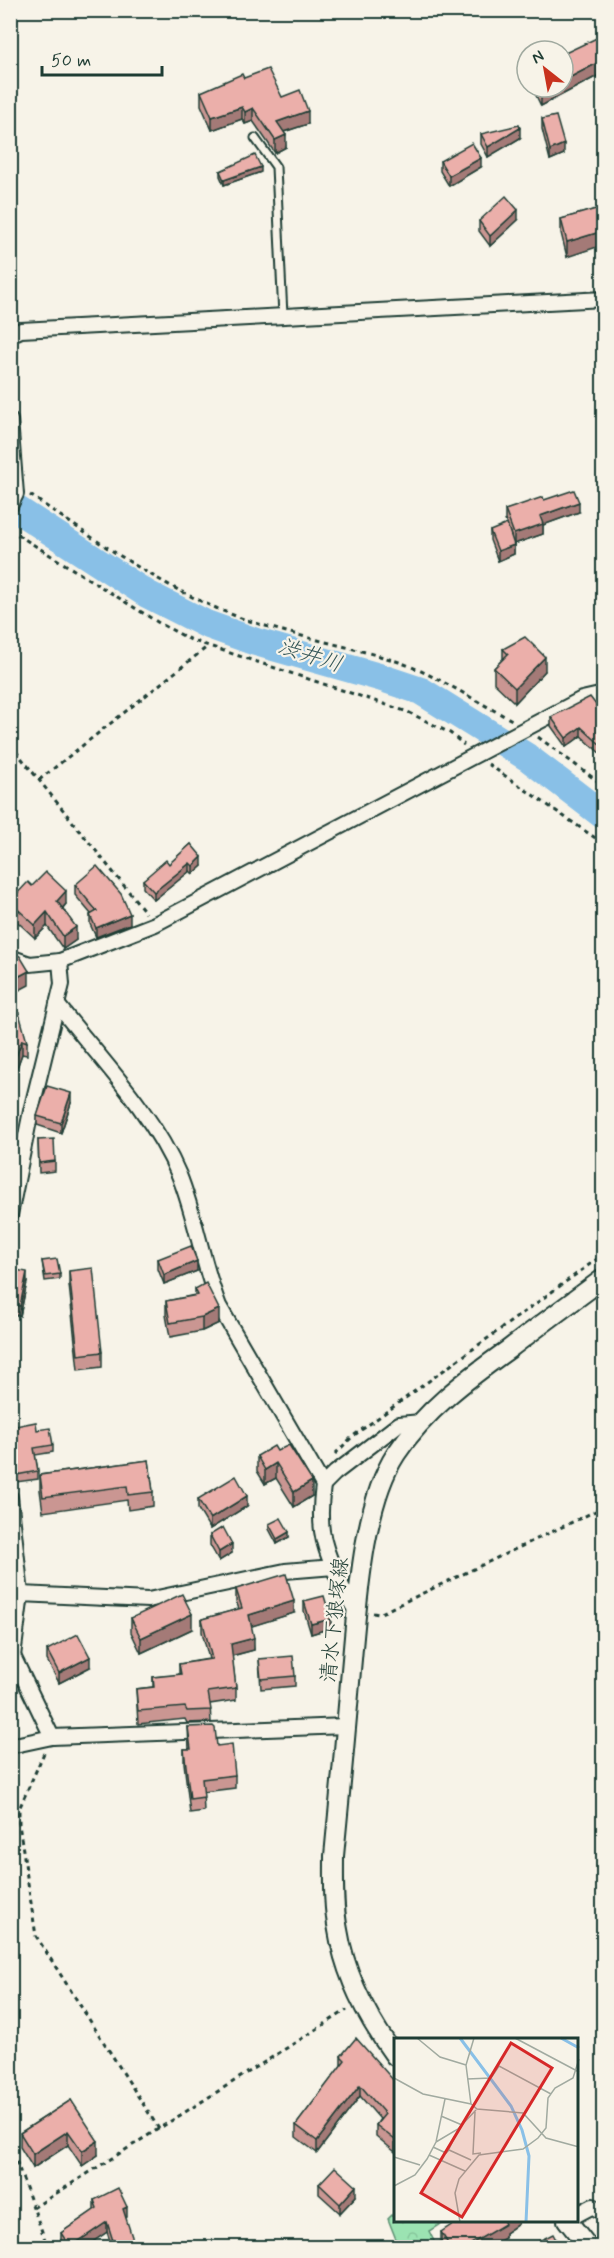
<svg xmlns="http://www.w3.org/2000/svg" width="614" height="2258" font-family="Mynerve,'Klee One',sans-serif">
	<defs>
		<pattern id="forest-crowns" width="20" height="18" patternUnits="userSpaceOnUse" patternTransform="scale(1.5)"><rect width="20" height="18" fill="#9be3b2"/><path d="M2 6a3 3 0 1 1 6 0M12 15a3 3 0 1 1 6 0" fill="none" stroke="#85c49a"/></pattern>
	</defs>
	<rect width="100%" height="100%" fill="#f7f3e8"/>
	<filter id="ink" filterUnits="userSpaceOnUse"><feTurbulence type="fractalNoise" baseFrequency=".0167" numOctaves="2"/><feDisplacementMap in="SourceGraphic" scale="12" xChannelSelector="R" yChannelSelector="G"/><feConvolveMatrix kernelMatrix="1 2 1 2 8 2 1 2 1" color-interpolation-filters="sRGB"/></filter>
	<g filter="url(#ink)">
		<path fill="url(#forest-crowns)" stroke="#5d9073" stroke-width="1.5" d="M395,2212V2220L445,2221L429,2231L437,2247H399L388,2219Z"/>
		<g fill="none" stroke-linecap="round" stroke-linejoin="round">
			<path stroke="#89c0e7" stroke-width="28" d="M10,505L147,594L206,624L256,642L379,677L421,691L527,757L604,816"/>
			<g stroke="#1f3d34" stroke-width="11">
				<path id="lane" d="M255,138L276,167L283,316"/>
			</g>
			<g stroke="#1f3d34" stroke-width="18">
				<g id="street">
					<path d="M10,335L21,330L604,299"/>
					<path d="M10,420L16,494L10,506"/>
					<path d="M10,957L30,964L60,961L155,924L582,699L604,694"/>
					<path d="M57,1004C99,1058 152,1111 179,1175C196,1217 202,1263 219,1306L323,1485L335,1473L399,1424L421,1422"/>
					<path d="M10,1215L31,1111L62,984L60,961"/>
					<path d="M323,1485C321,1500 320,1516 322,1531C325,1554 344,1594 357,1612"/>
					<path d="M10,1497L21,1594"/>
					<path d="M13,1656L52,1737"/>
					<path d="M10,1657L13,1656L21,1594L148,1600L285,1571L334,1567"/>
					<path d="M10,1746L52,1737L346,1726"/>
					<path d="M576,2215L593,2206L604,2214"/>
				</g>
			</g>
			<g stroke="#1f3d34" stroke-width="22">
				<g id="secondary">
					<path d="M395,2056C368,2019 345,1975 338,1930C333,1905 334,1880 334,1856C340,1794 346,1732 351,1670C357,1608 362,1506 396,1454C425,1410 467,1379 509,1349C540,1325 572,1302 604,1278"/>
					<path d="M567,2220L589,2248"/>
				</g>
			</g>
			<g stroke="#1f3d34" stroke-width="3" stroke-dasharray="4.5 4.5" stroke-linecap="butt">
				<path d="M30,495C90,536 149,579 216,608C275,634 338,642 399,662C438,676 475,701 512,720"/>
				<path d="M10,530L159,623L191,640L408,712L450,733L464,745"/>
				<path d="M538,737L604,786"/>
				<path d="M10,744L146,913"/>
				<path d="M488,764L604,844"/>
				<path d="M39,780L207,647"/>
				<path d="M335,1454L353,1436L604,1254"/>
				<path d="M373,1613L379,1614L604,1507"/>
				<path d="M44,1753L19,1809V1824L36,1936L159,2129"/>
				<path d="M10,2144L48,2248"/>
				<path d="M33,2208L347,2010"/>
			</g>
			<use href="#lane" stroke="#f7f3e8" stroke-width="7"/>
			<use href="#street" stroke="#f7f3e8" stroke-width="14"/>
			<use href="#secondary" stroke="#f7f3e8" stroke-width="18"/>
		</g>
		<g fill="#ca9692" stroke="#1f3d34" stroke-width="1.5">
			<path d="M603,35V73L541,106L532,87H563Z"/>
			<path d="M244,78L282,97L308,124L284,132L286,147L275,153L253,121L245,124L242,119L212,130L201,105V92Z"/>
			<path d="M542,119L564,154L550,160L542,129Z"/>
			<path d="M481,134L520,138L488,157L481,144Z"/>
			<path d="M440,161L481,167L449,186L440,171Z"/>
			<path d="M220,171L261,172L224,185L220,176Z"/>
			<path d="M603,207L567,257L561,233V219Z"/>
			<path d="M518,220L490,246L479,231V221Z"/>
			<path d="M544,500L579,512L543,525V534L514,544V554L498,561L490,540V531L511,536L505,520V510Z"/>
			<path d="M503,649L545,671L515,703L494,683V668L503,659Z"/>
			<path d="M603,714V756L581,736L566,747L551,726V717Z"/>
			<path d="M191,844L202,866L193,874L190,871L154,900L143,888V880L169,864Z"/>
			<path d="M75,885L130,924L96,937L90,924V915L91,914L75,895Z"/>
			<path d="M32,886L66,904L63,908L76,940L63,949L47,926L35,938L10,915V901Z"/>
			<path d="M10,1015L27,1042V1055L22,1054L10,1086Z"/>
			<path d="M71,1103L61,1133L37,1125V1116Z"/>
			<path d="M38,1140L55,1161V1171L39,1173Z"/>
			<path d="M158,1259L197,1271L164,1284L158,1269Z"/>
			<path d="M42,1261L60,1274V1279L45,1281Z"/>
			<path d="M10,1269L27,1282L20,1316L10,1314Z"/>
			<path d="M69,1271L102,1352V1367L78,1370L69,1285Z"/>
			<path d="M195,1289L219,1323L202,1331L170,1337L166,1315V1301L195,1295Z"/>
			<path d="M10,1427L37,1430L53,1445V1452L35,1455L38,1471V1479L16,1482L14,1469H10Z"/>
			<path d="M277,1451L312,1496L294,1507L276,1478L265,1484L257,1471V1456Z"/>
			<path d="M149,1460L153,1492V1506L128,1510L127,1500L43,1512L40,1490V1475Z"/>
			<path d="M198,1499L247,1506L210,1529L198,1509Z"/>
			<path d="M269,1524L289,1537L277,1544L269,1529Z"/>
			<path d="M210,1535L232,1553L219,1561L210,1545Z"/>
			<path d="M236,1589L294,1613L251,1626L254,1650L232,1656L236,1688V1700L210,1704L211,1722L187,1723L185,1719L138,1724L136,1689L153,1687V1677L179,1675V1664L209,1659L202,1632V1619L239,1609L236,1601Z"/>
			<path d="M304,1601L331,1628L311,1634L304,1611Z"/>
			<path d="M131,1618L192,1629L141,1653L131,1632Z"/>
			<path d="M47,1650L90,1667L59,1683L47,1660Z"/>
			<path d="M259,1659L295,1676V1686L261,1689Z"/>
			<path d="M188,1727L217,1746L235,1775V1788L203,1792L204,1811L190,1813L184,1763V1749H189Z"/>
			<path d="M341,2056L395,2082V2152L376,2136V2125L380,2119L360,2096L317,2153L296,2137V2125L341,2066Z"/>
			<path d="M71,2100L98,2155L82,2166L68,2145L33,2168L20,2147V2133Z"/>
			<path d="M319,2184L356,2196L340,2213L319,2194Z"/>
			<path d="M94,2200L127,2217H125L134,2247H112L107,2232L85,2247H64L61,2243V2233L94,2210Z"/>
			<path d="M518,2220V2224L505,2233V2238L489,2247H442L441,2246V2232Z"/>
		</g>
		<g fill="#a47a77" stroke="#1f3d34" stroke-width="1.5">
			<path d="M603,60V73L541,106V93L552,87H563V81Z"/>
			<path d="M242,107V119L212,130V117Z"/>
			<path d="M253,108V121L245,124V112Z"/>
			<path d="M308,111V124L277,134V122Z"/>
			<path d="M520,128V138L488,157V147Z"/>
			<path d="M286,135V147L275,153V140Z"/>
			<path d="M564,144V154L550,160V150Z"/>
			<path d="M481,158V167L449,186V176Z"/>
			<path d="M261,167V172L224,185V180Z"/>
			<path d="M518,210V220L490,246V236Z"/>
			<path d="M603,231V245L567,257V242Z"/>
			<path d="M579,502V512L543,525V534L514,544V534L540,516Z"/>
			<path d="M514,545V554L498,561V551Z"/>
			<path d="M545,657V671L515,703V688Z"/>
			<path d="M581,727V736L566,747V738Z"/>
			<path d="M202,857V866L193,874V866Z"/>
			<path d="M190,863V871L154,900V892Z"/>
			<path d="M66,891V904L57,914V901Z"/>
			<path d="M47,912V926L35,938V925Z"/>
			<path d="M130,914V924L96,937V928Z"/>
			<path d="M76,927V940L63,949V936Z"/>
			<path d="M29,971V985L10,995V981Z"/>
			<path d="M22,1040V1054L10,1086V1073Z"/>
			<path d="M71,1093V1103L61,1133V1123Z"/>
			<path d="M13,1143V1156L10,1166V1153Z"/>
			<path d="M197,1261V1271L164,1284V1275Z"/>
			<path d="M27,1272V1282L20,1316V1306Z"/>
			<path d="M219,1309V1323L202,1331V1317Z"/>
			<path d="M14,1461V1469H10V1462Z"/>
			<path d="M276,1463V1478L265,1484V1470Z"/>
			<path d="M312,1481V1496L294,1507V1492Z"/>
			<path d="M247,1496V1506L210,1529V1519Z"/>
			<path d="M289,1532V1537L277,1544V1539Z"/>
			<path d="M232,1544V1553L219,1561V1552Z"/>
			<path d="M294,1601V1613L249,1627V1615Z"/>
			<path d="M192,1614V1629L141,1653V1638Z"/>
			<path d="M331,1619V1628L311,1634V1624Z"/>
			<path d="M254,1638V1650L231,1656V1644Z"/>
			<path d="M90,1657V1667L59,1683V1673Z"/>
			<path d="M360,2085V2096L317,2153V2141Z"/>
			<path d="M68,2131V2145L33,2168V2154Z"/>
			<path d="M98,2141V2155L82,2166V2151Z"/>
			<path d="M356,2186V2196L340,2213V2204Z"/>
			<path d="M127,2207V2217L123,2219V2209Z"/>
			<path d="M503,2220H518V2224L505,2233V2238L489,2247H466Z"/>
			<path d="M107,2222V2232L85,2247H70Z"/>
			<path d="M134,2243V2247H120Z"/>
		</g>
		<g fill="#ebafaa" stroke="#1f3d34" stroke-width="1.5">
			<path d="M603,35V60L563,81V54Z"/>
			<path d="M268,69L282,97L300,90L308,111L277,122L286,135L275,140L253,108L245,112L242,107L212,117L201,92L242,74L244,78Z"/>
			<path d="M538,87H552L541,93Z"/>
			<path d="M556,116L564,144L550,150L542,119Z"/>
			<path d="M519,125L520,128L488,147L481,134Z"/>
			<path d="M472,143L481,158L449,176L440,161Z"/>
			<path d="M255,155L261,167L224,180L220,171Z"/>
			<path d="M506,196L518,210L490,236L479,221Z"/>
			<path d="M603,207V231L567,242L561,219Z"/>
			<path d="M574,490L579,502L540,516L543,524L514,534L505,510L543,497L544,500Z"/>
			<path d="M507,524L514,545L498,551L490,531Z"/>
			<path d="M525,637L545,657L515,688L494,668L508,654L503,649Z"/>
			<path d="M590,697L603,714V747L581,727L566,738L551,717Z"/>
			<path d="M191,844L202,857L193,866L190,863L154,892L143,880L166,860L169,864Z"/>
			<path d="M97,866L121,894L130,914L96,928L90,915L97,911L75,885Z"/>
			<path d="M46,872L66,891L57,901L76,927L63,936L47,912L35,925L10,902V901L28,882L32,886Z"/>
			<path d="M14,954L20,956L29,971L10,981V955Z"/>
			<path d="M19,1013L27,1042L22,1040L10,1073V1015Z"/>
			<path d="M47,1086L71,1093L61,1123L37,1116Z"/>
			<path d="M54,1139L55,1161L39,1163L38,1140Z"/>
			<path d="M10,1143H13L10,1153Z"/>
			<path d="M191,1246L197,1261L164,1275L158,1259Z"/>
			<path d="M57,1259L60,1274L45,1276L42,1261Z"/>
			<path d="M93,1268L102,1352L78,1355L69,1271Z"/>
			<path d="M10,1269L27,1272L20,1306L10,1304Z"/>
			<path d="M206,1283L219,1309L202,1317L170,1323L166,1301L198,1295L195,1289Z"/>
			<path d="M36,1422L37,1430L50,1428L53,1445L34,1448L38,1471L16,1475L14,1461L10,1462V1427Z"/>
			<path d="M289,1445L312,1481L294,1492L276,1463L265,1470L257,1456L274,1446L277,1451Z"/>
			<path d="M149,1460L153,1492L128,1495L127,1486L43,1497L40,1475Z"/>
			<path d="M236,1476L247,1496L210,1519L198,1499Z"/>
			<path d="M281,1518L289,1532L277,1539L269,1524Z"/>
			<path d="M223,1527L232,1544L219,1552L210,1535Z"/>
			<path d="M10,1571L12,1584L10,1595Z"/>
			<path d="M286,1574L294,1601L249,1615L254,1638L231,1644L236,1688L208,1692L211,1710L187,1711L185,1707L138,1711L136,1689L154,1687L153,1677L181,1674L179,1664L212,1659L202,1619L242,1608L236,1589Z"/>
			<path d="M182,1594L192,1614L141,1638L131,1618Z"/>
			<path d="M324,1596L331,1619L311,1624L304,1601Z"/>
			<path d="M78,1634L90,1657L59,1673L47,1650Z"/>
			<path d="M293,1656L295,1676L261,1679L259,1659Z"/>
			<path d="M213,1726L215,1728L217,1746L232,1744L235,1775L202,1779L204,1797L190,1799L184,1749H191L188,1727Z"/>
			<path d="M356,2038L395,2082V2140L376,2125L385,2114L360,2085L317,2141L296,2125L345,2060L341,2056Z"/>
			<path d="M71,2100L98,2141L82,2151L68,2131L33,2154L20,2133Z"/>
			<path d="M335,2167L356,2186L340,2204L319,2184Z"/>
			<path d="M118,2188L127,2207L123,2209L134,2243L120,2247H115L107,2222L70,2247L61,2233L97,2208L94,2200Z"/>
			<path d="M459,2220H503L505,2224L466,2247H450L441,2232Z"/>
			<path d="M553,2234L560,2247H527Z"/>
		</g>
	</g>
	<g text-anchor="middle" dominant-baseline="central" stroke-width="4.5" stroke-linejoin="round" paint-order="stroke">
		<g font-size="21" fill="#1f3d34" stroke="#f7f3e8">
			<text transform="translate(335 1620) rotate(-84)">清水下狼塚線</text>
		</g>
		<g font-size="22" font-style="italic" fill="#345758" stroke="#f7f3e8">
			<text transform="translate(310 656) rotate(18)">渋井川</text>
		</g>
	</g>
	<g transform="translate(394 2038)">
		<rect width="184" height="184" fill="#f7f3e8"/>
		<path fill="none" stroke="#89c0e7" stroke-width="3" d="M66,0L117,68L128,92L135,118L132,184M167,0L185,10"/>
		<path fill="none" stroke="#a1aaa0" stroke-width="1.5" d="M23,0L46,19L72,27M121,0L185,34M0,40L29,56L77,66L83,71L129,75L152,100L185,109M73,41L97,40L105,28L157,56M77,66L72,27L80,0M81,74L79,116L87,115M47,78L68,87M42,104L64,91L82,72M39,109L52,115L55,112L77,122M55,111L64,92M35,117L71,133M0,119L26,127M0,148L21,137L33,121L42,104L51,61M66,184L61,155L65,141L85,117L129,111L144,100L152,90L154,60L161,50L179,40L185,21"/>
		<path fill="#d62828" fill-opacity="0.15" stroke="#d62828" stroke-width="3" d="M117,5L158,30L68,179L27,155Z"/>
		<rect width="184" height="184" fill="none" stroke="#1f3d34" stroke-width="3"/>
	</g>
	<rect width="614" height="2258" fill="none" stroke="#f7f3e8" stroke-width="36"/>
	<rect x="18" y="18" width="578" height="2222" fill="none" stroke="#1f3d34" stroke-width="2" filter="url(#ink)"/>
	<g transform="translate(545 69) rotate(329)"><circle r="28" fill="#f7f3e8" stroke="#a1aaa0" stroke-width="1.5"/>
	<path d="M0-4.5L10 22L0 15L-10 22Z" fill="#c8321e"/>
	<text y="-9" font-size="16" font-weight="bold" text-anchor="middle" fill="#1f3d34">N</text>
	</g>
	<path d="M42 66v9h120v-9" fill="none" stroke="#1f3d34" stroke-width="3"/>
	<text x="51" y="66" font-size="18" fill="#1f3d34" stroke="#f7f3e8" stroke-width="4.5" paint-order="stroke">50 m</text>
</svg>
